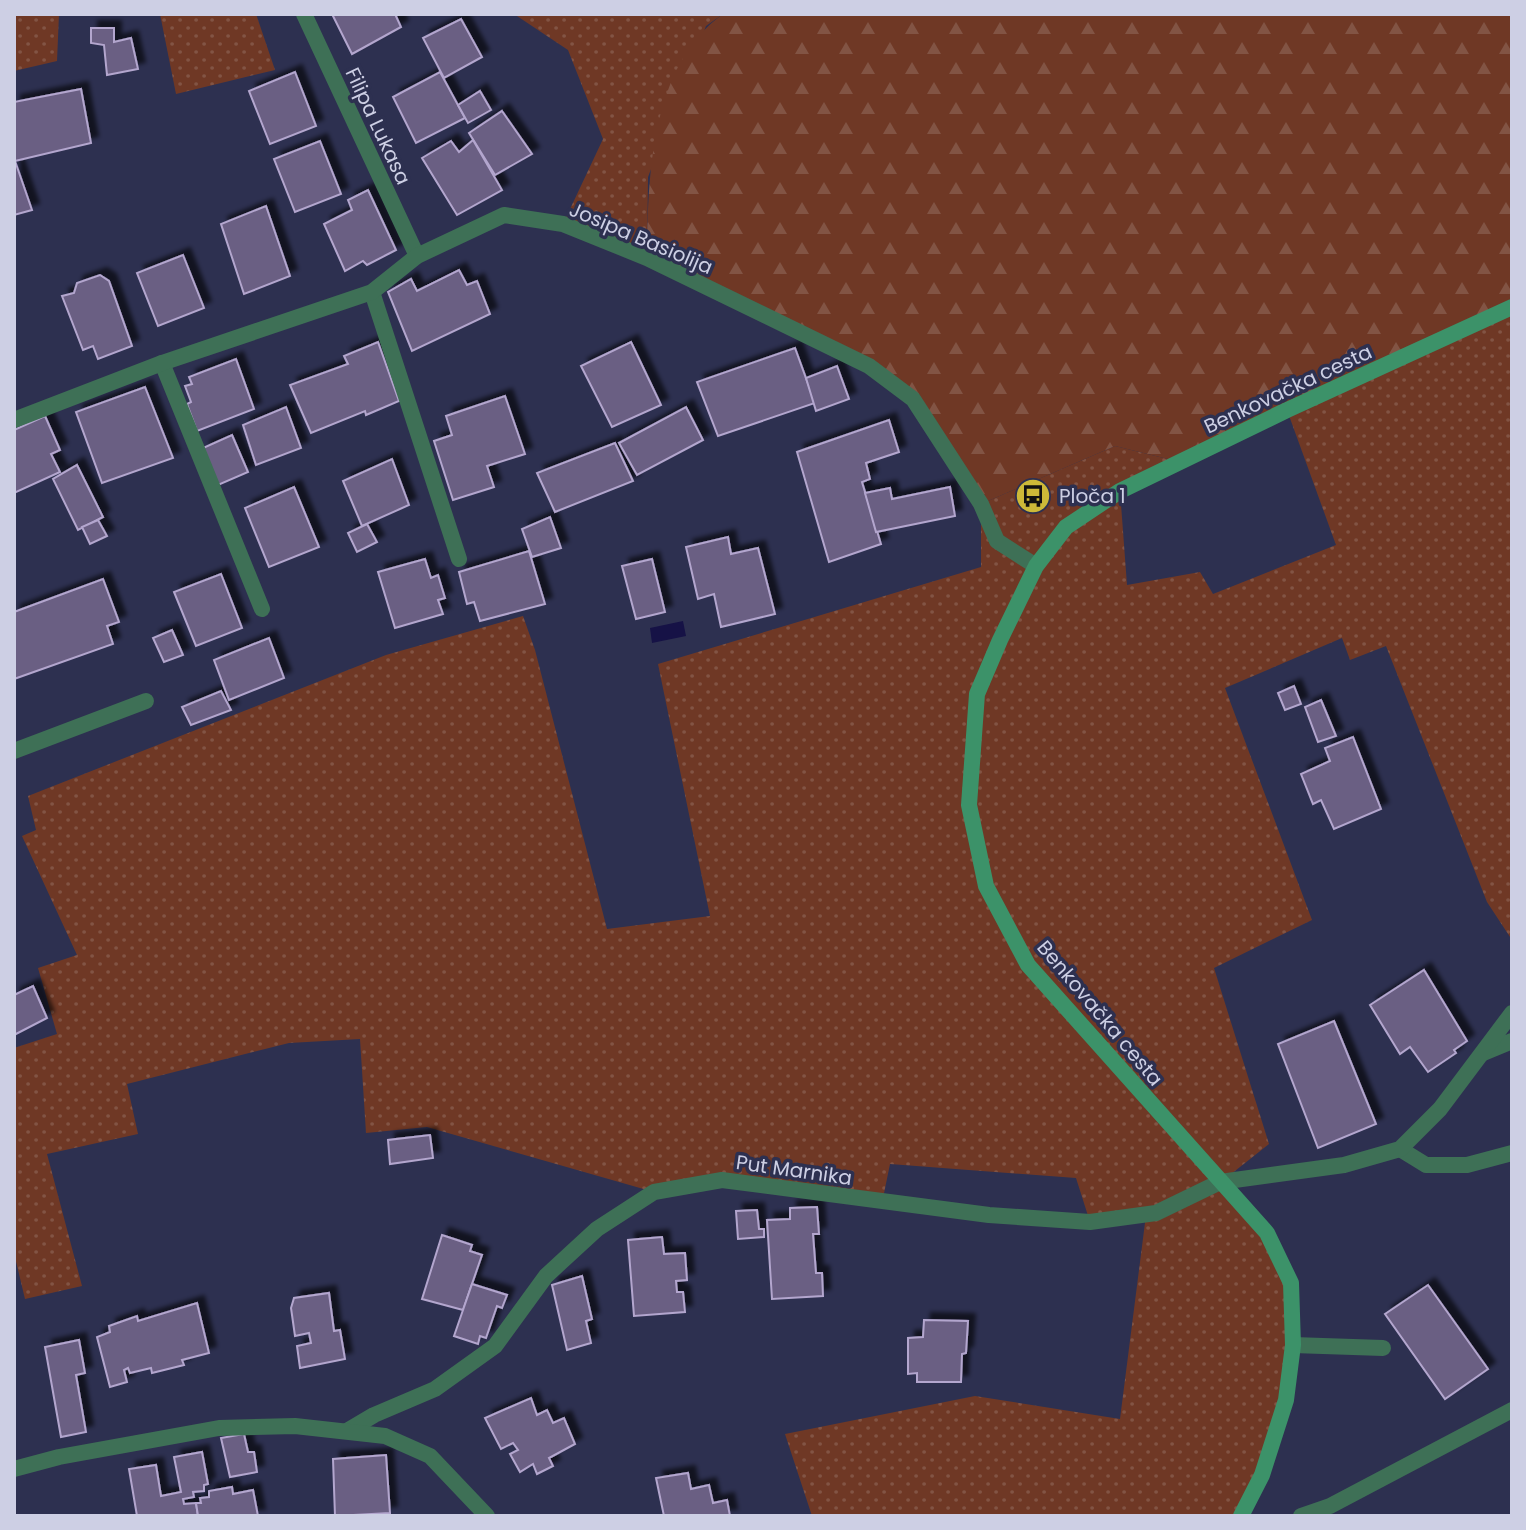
<svg xmlns="http://www.w3.org/2000/svg" width="1526" height="1530" font-family="Poppins,sans-serif">
	<defs>
		<pattern id="grass-dots" width="8" height="8" patternUnits="userSpaceOnUse" patternTransform="scale(2)"><rect width="8" height="8" fill="#6f3825"/><path d="M2 2h.1M6 6h.1" fill="none" stroke="#825444" stroke-width="1.8" stroke-linecap="round"/></pattern>
		<pattern id="forest-firs" width="22" height="20" patternUnits="userSpaceOnUse" patternTransform="scale(2)"><rect width="22" height="20" fill="#6f3825"/><path d="M5 1l3.5 6h-7zM16 11l3.5 6h-7z" fill="#825444"/></pattern>
		<filter id="shadow"><feDropShadow dx="7" dy="-7" stdDeviation="2" flood-color="#0009"/></filter>
	</defs>
	<rect width="100%" height="100%" fill="#2d3050"/>
	<g fill="url(#grass-dots)">
		<path d="M14,14H59L57,61L14,71Z"/>
		<path d="M160,14H256L275,70L176,94Z"/>
		<path d="M514,14H723L706,26L648,177L647,258L563,224L603,139L568,50Z"/>
		<path d="M1512,307V940L1487,902L1386,646L1350,660L1342,638L1225,688L1312,920L1214,968L1269,1144L1221,1182L1267,1233L1291,1283L1286,1400L1241,1516H895L893,1514L887,1516H812L785,1434L975,1396L1120,1419L1146,1215L1090,1222L1076,1178L890,1164L882,1203L722,1180L654,1192L427,1127L366,1133L360,1039L289,1043L127,1084L138,1134L47,1154L82,1286L25,1299L14,1253V1048L57,1034L38,968L77,955L22,836L36,830L28,796L386,655L523,616L535,650L607,929L710,916L658,664L981,567V504L1115,446L1180,462L1120,491L1127,585L1200,572L1213,594L1336,545L1287,410Z"/>
	</g>
	<path fill="url(#forest-firs)" d="M723,14H1512V307L1180,462L1115,446L981,504L913,399L869,366L647,258C648,177 650,66 723,14Z"/>
	<path fill="#161246" d="M683,621L686,636L652,643L650,628Z"/>
	<g fill="#6b5f83" stroke="#b3a6ce" stroke-width="2" filter="url(#shadow)">
		<path d="M332,14H395L401,27L352,54Z"/>
		<path d="M461,19L482,57L444,78L423,38Z"/>
		<path d="M91,28H114V42L131,38L138,69L107,75L104,45L91,43Z"/>
		<path d="M295,72L316,126L270,144L249,91Z"/>
		<path d="M440,72L465,118L416,143L393,97Z"/>
		<path d="M81,89L91,143L15,161L14,102Z"/>
		<path d="M480,91L491,110L468,123L458,105Z"/>
		<path d="M502,111L532,154L495,175L469,133Z"/>
		<path d="M473,140L502,190L457,215L422,158L451,141L459,152Z"/>
		<path d="M320,141L341,194L295,212L274,159Z"/>
		<path d="M14,158L32,210L14,215Z"/>
		<path d="M368,190L396,250L367,265L363,261L345,271L324,224L352,210L348,200Z"/>
		<path d="M266,206L290,276L244,294L221,224Z"/>
		<path d="M183,255L204,308L158,326L137,273Z"/>
		<path d="M459,270L467,285L477,281L490,314L412,351L388,292L411,279L417,291Z"/>
		<path d="M100,275L109,281L132,346L98,359L93,346L83,350L62,296L74,293L77,283Z"/>
		<path d="M378,342L399,401L366,415L365,411L311,433L290,385L348,364L344,356Z"/>
		<path d="M631,342L661,405L612,427L581,366Z"/>
		<path d="M795,348L815,403L718,436L697,382Z"/>
		<path d="M236,359L254,409L197,431L187,404L191,402L185,386L192,384L189,377Z"/>
		<path d="M837,366L849,399L816,411L806,378Z"/>
		<path d="M145,387L173,458L102,483L76,412Z"/>
		<path d="M505,396L525,454L487,466L494,487L453,500L434,441L452,435L446,416Z"/>
		<path d="M286,407L301,448L256,465L243,425Z"/>
		<path d="M686,407L703,440L637,475L619,443Z"/>
		<path d="M45,416L60,450L51,454L60,472L14,493V430Z"/>
		<path d="M889,420L899,452L866,463L870,479L862,482L881,544L829,562L797,452Z"/>
		<path d="M232,435L248,472L218,485L203,448Z"/>
		<path d="M615,443L633,481L555,512L537,473Z"/>
		<path d="M392,459L409,505L362,526L343,481Z"/>
		<path d="M77,465L103,517L78,530L53,479Z"/>
		<path d="M294,487L319,547L269,567L245,508Z"/>
		<path d="M950,487L955,516L876,532L865,493L890,488L892,499Z"/>
		<path d="M550,517L561,548L532,557L522,529Z"/>
		<path d="M98,520L107,536L90,544L82,527Z"/>
		<path d="M367,524L377,542L357,552L348,533Z"/>
		<path d="M728,537L731,554L758,548L775,614L721,627L714,594L698,599L686,547Z"/>
		<path d="M529,551L545,604L480,621L474,602L467,604L459,572Z"/>
		<path d="M425,559L431,578L438,575L445,598L438,600L443,614L395,628L378,572Z"/>
		<path d="M652,559L665,612L636,619L622,566Z"/>
		<path d="M221,574L242,628L196,646L174,592Z"/>
		<path d="M103,579L119,622L107,626L113,644L14,679V612Z"/>
		<path d="M172,630L183,655L164,662L153,638Z"/>
		<path d="M269,638L284,678L229,700L214,660Z"/>
		<path d="M1294,686L1301,704L1285,710L1278,693Z"/>
		<path d="M221,691L231,710L191,725L182,707Z"/>
		<path d="M1321,700L1336,736L1318,742L1305,707Z"/>
		<path d="M1353,737L1381,809L1334,829L1321,800L1313,804L1301,774L1330,761L1325,748Z"/>
		<path d="M1424,970L1467,1041L1454,1050L1456,1053L1428,1072L1410,1047L1400,1054L1370,1005Z"/>
		<path d="M33,986L47,1018L14,1035V995Z"/>
		<path d="M1334,1021L1376,1124L1318,1148L1278,1044Z"/>
		<path d="M430,1135L433,1158L390,1164L388,1140Z"/>
		<path d="M817,1207L819,1234H813L816,1273H822L823,1296L772,1299L767,1220L790,1219V1208Z"/>
		<path d="M757,1210L759,1229H764V1237L738,1239L736,1211Z"/>
		<path d="M442,1235L472,1245L470,1251L482,1255L463,1310L422,1299Z"/>
		<path d="M662,1237L664,1254L685,1253L687,1280L676,1281L677,1292H683L685,1312L634,1316L628,1240Z"/>
		<path d="M582,1276L592,1319L586,1321L591,1343L567,1350L552,1285Z"/>
		<path d="M472,1284L507,1295L502,1308L497,1306L486,1338L480,1336L478,1344L454,1336Z"/>
		<path d="M1428,1285L1488,1369L1445,1399L1385,1314Z"/>
		<path d="M329,1293L334,1331L340,1330L345,1359L300,1368L297,1346L311,1343L309,1333L295,1336L291,1308L294,1298Z"/>
		<path d="M197,1303L209,1353L182,1360L184,1365L152,1373L151,1368L130,1373L128,1368L124,1370L127,1382L110,1387L97,1337L110,1332L109,1326L137,1316L138,1321Z"/>
		<path d="M924,1320L968,1321L966,1353L962,1354L961,1382H917V1373L908,1374V1338L923,1337Z"/>
		<path d="M79,1340L85,1373L76,1375L86,1432L61,1437L45,1347Z"/>
		<path d="M531,1398L537,1415L547,1410L553,1423L564,1418L575,1444L549,1458L553,1466L537,1474L533,1464L520,1472L510,1454L518,1450L513,1443L501,1449L485,1418Z"/>
		<path d="M244,1434L248,1452H254L257,1472L230,1477L221,1438Z"/>
		<path d="M202,1452L208,1484L204,1485V1491L193,1492L194,1497L183,1499L184,1504L196,1503L198,1516H137L129,1469L156,1465L161,1496L181,1492L174,1457Z"/>
		<path d="M386,1455L390,1513L335,1516L333,1459Z"/>
		<path d="M688,1473L691,1489L709,1485L713,1503L727,1500L730,1516H664L656,1478Z"/>
		<path d="M232,1487L233,1494L253,1490L258,1516H198L196,1503H201L200,1498L209,1497V1491Z"/>
	</g>
	<g fill="none" stroke-linecap="round" stroke-linejoin="round">
		<g stroke="#3e7056" stroke-width="16">
			<path d="M1483,1053L1512,1041"/>
			<path d="M1293,1345L1383,1348"/>
		</g>
		<g stroke="#3e7056" stroke-width="16">
			<path d="M304,14L417,256"/>
			<path d="M372,292L459,559"/>
			<path d="M162,363L262,609"/>
			<path d="M14,420L162,363L372,292L417,256L504,215L563,224L647,258L869,366L913,399L981,504L997,541L1036,566"/>
			<path d="M14,751L146,701"/>
			<path d="M1400,1149L1426,1165H1467L1512,1153"/>
			<path d="M347,1431L374,1415L435,1389L495,1346L546,1276L597,1229L654,1192L722,1180L989,1215L1090,1222L1156,1213L1220,1182L1344,1165L1400,1149L1440,1109L1512,1013"/>
			<path d="M14,1469L59,1457L219,1428L295,1426L385,1436L430,1456L487,1516"/>
			<path d="M1301,1516L1330,1506L1512,1410"/>
		</g>
		<path stroke="#3c9269" stroke-width="16" d="M1241,1516L1262,1475L1286,1400L1293,1345L1291,1283L1267,1233L1028,965L986,886L969,805L977,694L1000,640L1036,566L1066,527L1120,491L1287,410L1512,307"/>
	</g>
	<defs>
		<g id="bus-disc" transform="scale(1.8)"><circle r="9.5" fill="#cdb938" stroke="#2d3050"/><path d="M-5-6H5V4H4V6H2V4H-2V6H-4V4H-5ZM-3.5-4V0h7V-4ZM-3.5 1.2v1.5H-2V1.2ZM2 1.2v1.5H3.5V1.2Z" fill="#111"/></g>
	</defs>
	<g fill-rule="evenodd">
		<use href="#bus-disc" x="1033" y="496"/>
	</g>
	<g text-anchor="middle" dominant-baseline="central" stroke-width="7" stroke-linejoin="round" paint-order="stroke">
		<g font-size="20" fill="#cdcfe4" stroke="#2d3050">
			<text transform="translate(378 126) rotate(65)">Filipa Lukasa</text>
			<text transform="translate(641 238) rotate(23)">Josipa Basiolija</text>
			<text transform="translate(1288 389) rotate(-25)">Benkovačka cesta</text>
			<text transform="translate(1100 1013) rotate(50)">Benkovačka cesta</text>
			<text transform="translate(794 1170) rotate(8)">Put Marnika</text>
		</g>
		<g font-size="20" fill="#cdcfe4" stroke="#2d3050" text-anchor="start">
			<text x="1059" y="496">Ploča 1</text>
		</g>
	</g>
	<rect width="1526" height="1530" fill="none" stroke="#cdcfe4" stroke-width="32"/>
</svg>
